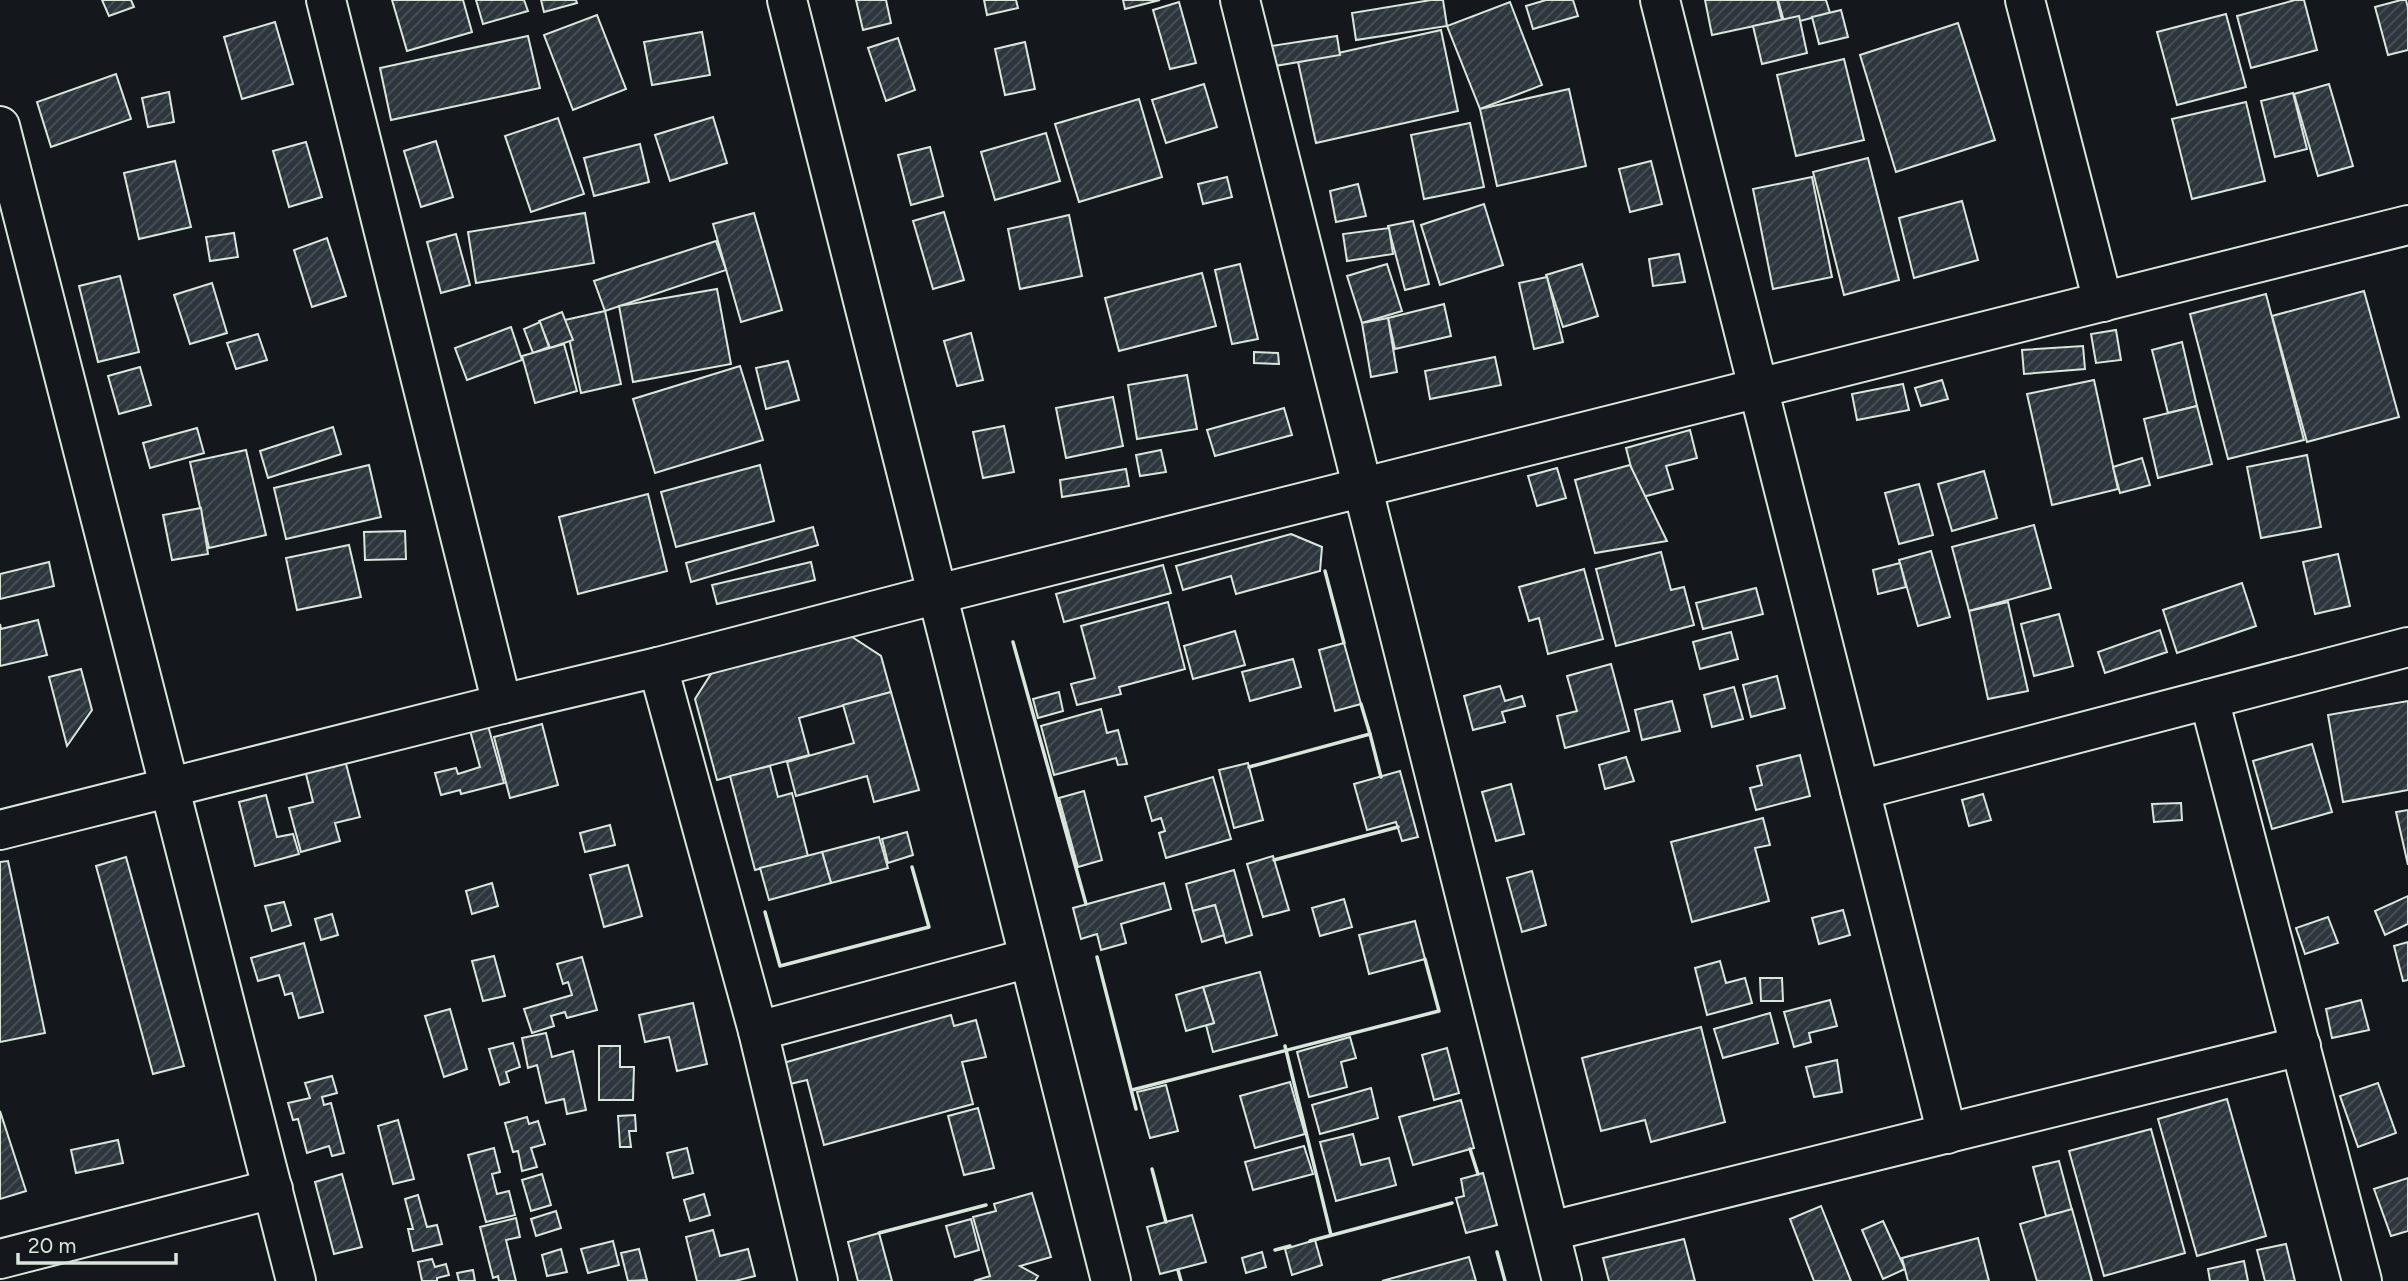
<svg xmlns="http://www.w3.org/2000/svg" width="2408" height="1281" font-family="Figtree,sans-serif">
	<defs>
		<pattern id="building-hatch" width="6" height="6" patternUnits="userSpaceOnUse" patternTransform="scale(1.75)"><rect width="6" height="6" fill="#2c363c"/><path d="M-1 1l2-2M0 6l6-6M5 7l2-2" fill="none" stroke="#4a5358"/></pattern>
	</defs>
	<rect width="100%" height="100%" fill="#14181c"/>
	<g fill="url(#building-hatch)" stroke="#d8e6dc" stroke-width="2">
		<path d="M102,0H131L134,7L109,16Z"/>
		<path d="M392,0H463L472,32L407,51Z"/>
		<path d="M476,0H524L528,11L483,24Z"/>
		<path d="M541,0H576L577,3L544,12Z"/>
		<path d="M856,0H886L891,23L863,30Z"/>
		<path d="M984,0H1016L1018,8L987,15Z"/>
		<path d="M1123,0H1160L1125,9Z"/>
		<path d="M1431,0H1443L1447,26L1356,40L1352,13Z"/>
		<path d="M1546,0H1573L1578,16L1533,29L1526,6Z"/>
		<path d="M1705,0H1777L1782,20L1712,35Z"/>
		<path d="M1778,0H1826L1830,13L1785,25Z"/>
		<path d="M2295,0H2304L2317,50L2251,68L2237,16Z"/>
		<path d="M2401,0H2406L2408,8V50L2388,55L2375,7Z"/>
		<path d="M1179,2L1196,63L1170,69L1153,10Z"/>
		<path d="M1510,2L1542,85L1480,109L1447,26Z"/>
		<path d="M1841,10L1848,37L1819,44L1812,17Z"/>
		<path d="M2226,14L2246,87L2177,105L2157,32Z"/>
		<path d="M597,15L626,89L573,110L544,35Z"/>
		<path d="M1799,16L1807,53L1762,64L1753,26Z"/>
		<path d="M275,22L293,84L242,99L224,37Z"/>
		<path d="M1958,23L1995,140L1896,172L1860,55Z"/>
		<path d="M1441,30L1458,111L1316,143L1298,62Z"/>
		<path d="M702,32L710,75L652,85L644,42Z"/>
		<path d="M528,36L540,88L391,120L380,68Z"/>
		<path d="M1337,36L1340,55L1275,66L1271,46Z"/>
		<path d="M898,38L915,90L886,101L868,48Z"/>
		<path d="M1025,42L1035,89L1005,95L995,49Z"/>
		<path d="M1844,59L1864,140L1796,156L1777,75Z"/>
		<path d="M116,74L131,119L51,147L37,102Z"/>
		<path d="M1204,84L1217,127L1166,143L1152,100Z"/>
		<path d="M2329,84L2353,166L2318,176L2294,94Z"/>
		<path d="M1569,89L1586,166L1497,186L1480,109Z"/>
		<path d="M169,92L174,122L148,127L142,98Z"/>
		<path d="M2293,93L2307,149L2275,157L2261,101Z"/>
		<path d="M1139,99L1162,177L1079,202L1055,124Z"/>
		<path d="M2246,102L2265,181L2192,199L2172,119Z"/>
		<path d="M713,117L727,163L670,181L655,135Z"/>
		<path d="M558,118L584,194L531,212L505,136Z"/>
		<path d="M1470,123L1484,187L1424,199L1411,135Z"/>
		<path d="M1046,133L1060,181L995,200L981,152Z"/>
		<path d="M436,141L453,197L421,207L404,151Z"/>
		<path d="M306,142L322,197L289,207L273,151Z"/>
		<path d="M640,144L649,182L594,196L584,158Z"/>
		<path d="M930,147L943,196L911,205L898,155Z"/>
		<path d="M1868,158L1899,280L1844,295L1813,172Z"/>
		<path d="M175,161L191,227L139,239L124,173Z"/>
		<path d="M1651,161L1662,204L1630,212L1619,169Z"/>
		<path d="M1227,177L1232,197L1203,204L1198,184Z"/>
		<path d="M1812,177L1832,277L1773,289L1753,189Z"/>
		<path d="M1358,184L1366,216L1336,222L1330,191Z"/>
		<path d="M1962,201L1978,260L1914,278L1899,218Z"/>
		<path d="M1484,204L1503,265L1440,285L1421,225Z"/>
		<path d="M944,212L964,280L933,289L913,221Z"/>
		<path d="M585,213L594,263L476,283L468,232Z"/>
		<path d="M754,213L782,310L741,322L713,224Z"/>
		<path d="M1069,215L1082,276L1020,289L1008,229Z"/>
		<path d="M1413,221L1429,284L1405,290L1388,226Z"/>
		<path d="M1389,228L1393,254L1347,261L1343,234Z"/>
		<path d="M234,233L238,257L210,261L206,237Z"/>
		<path d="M456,234L470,285L441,293L427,242Z"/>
		<path d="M327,238L346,296L312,307L294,250Z"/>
		<path d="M716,241L726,270L605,311L594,281Z"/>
		<path d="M1679,254L1685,282L1653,286L1649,259Z"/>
		<path d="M1240,264L1258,339L1232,344L1215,270Z"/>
		<path d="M1387,264L1402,311L1362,323L1347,276Z"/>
		<path d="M1582,264L1598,316L1563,327L1546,275Z"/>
		<path d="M1202,273L1216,326L1119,351L1105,298Z"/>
		<path d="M120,276L139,352L98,362L79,286Z"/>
		<path d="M1547,277L1563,342L1534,349L1519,283Z"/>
		<path d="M212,283L227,333L190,344L174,295Z"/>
		<path d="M717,289L731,364L633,382L619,306Z"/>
		<path d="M2364,291L2399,417L2307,442L2272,316Z"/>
		<path d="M2266,294L2304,440L2228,459L2190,314Z"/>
		<path d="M1444,304L1451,336L1395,349L1388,318Z"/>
		<path d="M605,311L621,384L581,393L565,320Z"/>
		<path d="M562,312L573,340L550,348L539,321Z"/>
		<path d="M1388,318L1397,372L1371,377L1362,323Z"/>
		<path d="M540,322L549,347L533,353L524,329Z"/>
		<path d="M511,327L522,360L467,380L455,348Z"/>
		<path d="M2116,330L2121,360L2096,363L2091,334Z"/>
		<path d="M971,333L983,380L957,386L944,341Z"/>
		<path d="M258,334L267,360L236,369L227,343Z"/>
		<path d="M2182,342L2197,406L2168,413L2152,350Z"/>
		<path d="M564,344L577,391L535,403L522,356Z"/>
		<path d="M2083,346L2085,369L2024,374L2022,350Z"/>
		<path d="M1254,352L1278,353L1279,364L1254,363Z"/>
		<path d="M1495,357L1501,385L1430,399L1425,371Z"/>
		<path d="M788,361L799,400L766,409L756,368Z"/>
		<path d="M740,366L763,440L655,473L633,399Z"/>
		<path d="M140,367L151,405L119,414L108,376Z"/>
		<path d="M1187,375L1197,429L1137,439L1128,385Z"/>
		<path d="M1942,380L1948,399L1921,406L1915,388Z"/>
		<path d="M2094,380L2118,489L2052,505L2027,394Z"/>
		<path d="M1903,384L1909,410L1857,420L1852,394Z"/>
		<path d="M1113,397L1123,446L1066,458L1056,408Z"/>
		<path d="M2197,406L2212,464L2158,478L2144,419Z"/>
		<path d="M1284,408L1292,435L1215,456L1207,430Z"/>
		<path d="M1004,426L1014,472L983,478L973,432Z"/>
		<path d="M333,427L341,454L268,478L260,451Z"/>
		<path d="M197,428L204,453L150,468L143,443Z"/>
		<path d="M1690,430L1697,458L1666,466L1673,489L1639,498L1626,448Z"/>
		<path d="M246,450L266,535L209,548L190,462Z"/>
		<path d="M1161,450L1166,472L1140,476L1136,455Z"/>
		<path d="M2307,455L2321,527L2261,538L2247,467Z"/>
		<path d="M2142,458L2150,485L2120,493L2113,467Z"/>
		<path d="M369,465L381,517L286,539L274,488Z"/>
		<path d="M760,465L774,521L676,547L661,492Z"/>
		<path d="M1630,465L1667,541L1595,553L1575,480Z"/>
		<path d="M1557,468L1566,498L1537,506L1528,476Z"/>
		<path d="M1126,469L1129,486L1062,497L1060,480Z"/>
		<path d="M1984,471L1997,518L1952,531L1938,484Z"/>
		<path d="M1919,484L1933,535L1899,544L1885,493Z"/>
		<path d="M648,494L667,571L578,594L559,517Z"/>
		<path d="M201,508L208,554L172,560L163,515Z"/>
		<path d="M2034,525L2051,588L1969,611L1952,547Z"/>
		<path d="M813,527L818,545L691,582L686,563Z"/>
		<path d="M405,531L406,559L365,560L364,532Z"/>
		<path d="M1291,534L1322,547L1320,571L1236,594L1231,576L1183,590L1176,566Z"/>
		<path d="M349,545L361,597L297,610L286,558Z"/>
		<path d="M1931,551L1950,617L1918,626L1899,560Z"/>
		<path d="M1661,552L1671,590L1684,587L1694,625L1616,646L1596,569Z"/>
		<path d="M2338,554L2350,606L2315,614L2303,562Z"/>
		<path d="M49,562L54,586L0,599V574Z"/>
		<path d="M811,562L815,580L717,604L712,585Z"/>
		<path d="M1900,563L1906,587L1878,594L1873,570Z"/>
		<path d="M1163,565L1171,593L1064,622L1056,594Z"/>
		<path d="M1584,569L1603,639L1548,654L1539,618L1529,621L1519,587Z"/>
		<path d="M2242,583L2256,626L2177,653L2163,610Z"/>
		<path d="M1756,588L1763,614L1703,629L1696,603Z"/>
		<path d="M1168,602L1185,669L1119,687L1121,694L1077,705L1071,684L1095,678L1081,626Z"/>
		<path d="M2008,602L2028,691L1988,699L1969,611Z"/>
		<path d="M2059,614L2073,666L2034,676L2021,624Z"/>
		<path d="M38,620L47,655L0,666V624L1,629Z"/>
		<path d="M2160,630L2167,652L2105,673L2098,652Z"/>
		<path d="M843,631L881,656L891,692L799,718L809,755L717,780L695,699L718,663Z"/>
		<path d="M1235,631L1245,665L1193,679L1184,646Z"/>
		<path d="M1731,632L1738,659L1700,669L1693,642Z"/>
		<path d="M1344,643L1361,704L1335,711L1319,650Z"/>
		<path d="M1293,659L1301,687L1250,701L1242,672Z"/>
		<path d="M1611,664L1629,731L1565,748L1557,716L1577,711L1567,676Z"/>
		<path d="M81,669L92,710L67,746L49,677Z"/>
		<path d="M1777,676L1785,708L1751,717L1743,685Z"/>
		<path d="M1500,686L1505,701L1522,696L1525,706L1502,712L1505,722L1473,730L1464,696Z"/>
		<path d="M1734,687L1743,719L1712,727L1704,695Z"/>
		<path d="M891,692L919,790L874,802L867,776L796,796L787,762L854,743L843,705Z"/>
		<path d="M1059,692L1063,711L1038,718L1033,699Z"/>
		<path d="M1672,701L1680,731L1642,740L1635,710Z"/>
		<path d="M2408,701V790L2343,802L2328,715Z"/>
		<path d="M1101,709L1107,733L1118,730L1127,764L1118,765L1116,758L1054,775L1041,726Z"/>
		<path d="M487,722L504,783L461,794L460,790L441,795L435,773L456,768L458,774L480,767L469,727Z"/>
		<path d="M542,724L558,785L510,798L494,737Z"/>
		<path d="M2312,744L2332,812L2272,829L2253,761Z"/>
		<path d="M1800,755L1810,796L1756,810L1750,788L1762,785L1757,766Z"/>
		<path d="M1626,757L1634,781L1605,789L1599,765Z"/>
		<path d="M345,760L360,817L335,823L340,841L301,852L289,808L313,802L305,770Z"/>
		<path d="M1248,763L1263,820L1234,828L1219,770Z"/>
		<path d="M770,766L778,797L792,793L808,856L755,870L730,776Z"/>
		<path d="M1400,771L1418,837L1402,841L1396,822L1367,830L1354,784Z"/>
		<path d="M1213,777L1231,839L1166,858L1159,833L1165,831L1161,818L1152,821L1145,797Z"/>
		<path d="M1511,784L1524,834L1496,841L1482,792Z"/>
		<path d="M1084,791L1102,860L1078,867L1059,798Z"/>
		<path d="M1983,794L1991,820L1969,826L1962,800Z"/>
		<path d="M266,795L277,837L293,834L299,854L255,866L239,802Z"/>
		<path d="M2181,803L2182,820L2154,822L2152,804Z"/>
		<path d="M2408,810V865L2396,812Z"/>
		<path d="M1763,818L1770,845L1755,848L1769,901L1692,922L1671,842Z"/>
		<path d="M610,825L615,845L585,852L580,833Z"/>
		<path d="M907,832L913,855L888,863L882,839Z"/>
		<path d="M879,837L888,868L831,883L822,852Z"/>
		<path d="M822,852L831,883L769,900L760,868Z"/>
		<path d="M1273,856L1289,910L1263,917L1247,864Z"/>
		<path d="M126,857L184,1066L153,1074L96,866Z"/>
		<path d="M8,861L45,1033L0,1042V862Z"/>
		<path d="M628,865L642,916L604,927L590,875Z"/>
		<path d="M1234,870L1252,935L1226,943L1215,905L1193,911L1186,884Z"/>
		<path d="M1532,871L1546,925L1522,932L1507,878Z"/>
		<path d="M492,883L498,906L472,914L466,891Z"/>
		<path d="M1164,883L1171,909L1121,924L1126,943L1101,950L1097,934L1081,939L1073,908Z"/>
		<path d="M2408,896V924L2385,935L2375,911Z"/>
		<path d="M1344,899L1352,927L1320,936L1312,908Z"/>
		<path d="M284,902L291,925L272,931L265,906Z"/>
		<path d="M1215,905L1224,935L1202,942L1193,911Z"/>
		<path d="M1843,910L1850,935L1819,944L1812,918Z"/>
		<path d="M332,914L338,935L321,940L315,919Z"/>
		<path d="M2328,917L2338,943L2305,954L2296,928Z"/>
		<path d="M1415,921L1425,959L1369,974L1359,935Z"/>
		<path d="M2408,942V980L2403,981L2394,946Z"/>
		<path d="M304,943L323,1012L299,1018L292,993L285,995L279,975L258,981L251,958Z"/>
		<path d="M494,956L505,996L483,1001L472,961Z"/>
		<path d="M582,957L597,1010L567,1018L565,1012L551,1016L554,1026L532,1033L524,1009L572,995L568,982L563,984L557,964Z"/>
		<path d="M1720,961L1726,983L1745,978L1752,1003L1707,1015L1695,968Z"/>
		<path d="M1260,972L1277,1035L1213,1052L1206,1025L1214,1023L1203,987Z"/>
		<path d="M1760,978H1782L1783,1001H1761Z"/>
		<path d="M1203,987L1214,1023L1186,1031L1176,995Z"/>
		<path d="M1830,1000L1837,1026L1809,1033L1811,1042L1794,1047L1784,1012Z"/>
		<path d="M2361,1000L2369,1030L2332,1038L2326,1009Z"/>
		<path d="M693,1003L707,1064L677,1071L669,1037L645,1042L639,1015Z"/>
		<path d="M450,1009L467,1069L444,1077L425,1016Z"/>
		<path d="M1770,1013L1778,1043L1723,1058L1714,1029Z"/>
		<path d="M951,1015L954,1026L976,1020L986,1057L962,1062L973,1104L824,1145L807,1080L786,1085L780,1064Z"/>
		<path d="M1701,1027L1725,1122L1651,1142L1645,1120L1601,1131L1582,1058Z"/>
		<path d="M546,1033L552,1057L573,1051L586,1110L567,1114L564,1099L546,1103L537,1065L528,1068L522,1038Z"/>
		<path d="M1350,1037L1356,1058L1341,1062L1347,1087L1309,1097L1297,1052Z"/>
		<path d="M513,1043L520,1067L506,1072L509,1082L500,1085L489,1049Z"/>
		<path d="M599,1046H620V1067H634L633,1100H599Z"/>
		<path d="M1447,1048L1459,1093L1434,1100L1422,1055Z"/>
		<path d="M1837,1060L1842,1092L1814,1097L1806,1067Z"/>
		<path d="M332,1076L337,1093L322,1097L324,1105L331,1103L344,1153L332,1156L329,1146L307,1153L298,1119L293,1120L288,1103L310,1098L305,1083Z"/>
		<path d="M1290,1082L1305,1134L1255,1148L1240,1096Z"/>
		<path d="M2378,1083L2396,1133L2358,1147L2340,1096Z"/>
		<path d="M1166,1085L1178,1131L1150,1138L1137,1092Z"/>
		<path d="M1371,1088L1378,1118L1320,1134L1312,1105Z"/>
		<path d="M2227,1099L2266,1236L2197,1256L2158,1119Z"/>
		<path d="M1461,1100L1474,1148L1413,1165L1399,1117Z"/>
		<path d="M978,1108L994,1168L964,1175L948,1116Z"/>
		<path d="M0,1111L26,1191L0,1199Z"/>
		<path d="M635,1115L636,1131H629L631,1147H620L618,1116Z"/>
		<path d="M527,1117L529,1124L538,1121L545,1144L531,1148L537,1167L522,1171L518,1151L513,1152L505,1123Z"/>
		<path d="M398,1120L414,1179L393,1184L378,1126Z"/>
		<path d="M2151,1129L2185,1253L2104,1276L2069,1151Z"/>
		<path d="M1353,1134L1361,1165L1389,1158L1396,1185L1336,1201L1320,1142Z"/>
		<path d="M118,1140L123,1163L76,1173L71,1150Z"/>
		<path d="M1304,1146L1313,1174L1253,1190L1245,1162Z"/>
		<path d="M494,1148L500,1172L492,1174L497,1194L509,1191L515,1215L486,1222L468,1155Z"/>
		<path d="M687,1148L693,1173L673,1178L667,1153Z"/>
		<path d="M2059,1161L2072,1210L2046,1216L2033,1167Z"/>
		<path d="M1483,1173L1497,1225L1466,1233L1456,1198L1464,1196L1461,1179Z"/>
		<path d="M342,1174L362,1247L334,1254L315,1182Z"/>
		<path d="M542,1174L551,1205L531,1211L522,1180Z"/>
		<path d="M2408,1178V1231L2391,1236L2374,1189Z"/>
		<path d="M1032,1193L1051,1257L1020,1266L1038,1276L1035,1281H974L990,1276L973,1217L996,1211L994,1204Z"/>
		<path d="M704,1194L710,1215L690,1221L684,1200Z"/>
		<path d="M418,1195L427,1227L437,1225L442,1244L413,1251L408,1229H413L405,1199Z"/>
		<path d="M1821,1206L1851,1281H1814L1790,1219Z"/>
		<path d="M2072,1209L2092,1281H2037L2020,1224Z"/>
		<path d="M556,1211L561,1228L536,1236L531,1219Z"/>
		<path d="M1192,1215L1206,1262L1160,1274L1147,1227Z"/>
		<path d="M516,1218L520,1237L506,1240L516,1281H499L498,1276L493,1278L480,1227Z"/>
		<path d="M971,1219L979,1250L955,1257L946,1226Z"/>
		<path d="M1883,1221L1905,1269L1883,1279L1862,1230Z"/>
		<path d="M713,1230L720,1256L748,1249L755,1276L735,1281H697L686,1237Z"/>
		<path d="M879,1233L892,1281H858L848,1242Z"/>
		<path d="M1978,1238L1989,1281H1908L1902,1258Z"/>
		<path d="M1684,1239L1695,1281H1609L1603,1258Z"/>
		<path d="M1315,1240L1322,1265L1292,1275L1285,1249Z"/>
		<path d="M613,1241L619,1265L588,1273L581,1249Z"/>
		<path d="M2286,1244L2295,1281H2265L2257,1250Z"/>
		<path d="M561,1249L567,1272L547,1276L542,1255Z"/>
		<path d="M639,1249L647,1280L628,1281L621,1253Z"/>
		<path d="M1262,1252L1266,1267L1246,1273L1242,1258Z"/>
		<path d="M1469,1257L1476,1281H1382Z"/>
		<path d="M432,1259L435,1267L446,1264L449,1275L437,1278V1281H422L418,1262Z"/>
		<path d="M2244,1261L2248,1281H2210L2208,1269Z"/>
		<path d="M473,1270L475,1281H459L457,1273Z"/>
	</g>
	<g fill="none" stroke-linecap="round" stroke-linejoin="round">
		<g stroke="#d8e6dc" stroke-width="42">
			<g id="minor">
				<path d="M326,0L502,704"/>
				<path d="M787,0L1111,1281"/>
				<path d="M1240,0L1562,1281"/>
				<path d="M1660,0L1947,1134"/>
				<path d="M2025,0L2103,302"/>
				<path d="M0,126L296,1281"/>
				<path d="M658,667L758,1031L818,1281"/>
				<path d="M2209,699L2362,1281"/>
				<path d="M1860,790L2408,647"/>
				<path d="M0,830L502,704L658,667L938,594L2408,225"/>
				<path d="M758,1031L1029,958"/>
				<path d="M1551,1231L2301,1046"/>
				<path d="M0,1259L273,1189"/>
			</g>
		</g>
		<use href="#minor" stroke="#14181c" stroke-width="38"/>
		<g stroke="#d8e6dc" stroke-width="3.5">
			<path d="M1325,571L1344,643"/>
			<path d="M1013,642L1086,904"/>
			<path d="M1370,734L1381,777"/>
			<path d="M1249,767L1370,734L1361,704"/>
			<path d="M1274,860L1398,827"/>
			<path d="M765,912L780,966L929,927L912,867"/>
			<path d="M1097,957L1136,1109"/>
			<path d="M1285,1046L1331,1235"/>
			<path d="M1132,1090L1439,1011L1425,959"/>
			<path d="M1470,1149L1478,1174"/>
			<path d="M1152,1169L1166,1222"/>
			<path d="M879,1233L986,1205"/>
			<path d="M1310,1241L1452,1203"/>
			<path d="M1275,1250L1290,1246"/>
			<path d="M1497,1252L1505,1281"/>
			<path d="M1178,1270L1181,1281"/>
		</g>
	</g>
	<path d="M18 1253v10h158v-10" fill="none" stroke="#d8e6dc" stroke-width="3.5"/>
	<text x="28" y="1253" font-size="21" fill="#d8e6dc" stroke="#14181c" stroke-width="5" paint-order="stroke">20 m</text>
</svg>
